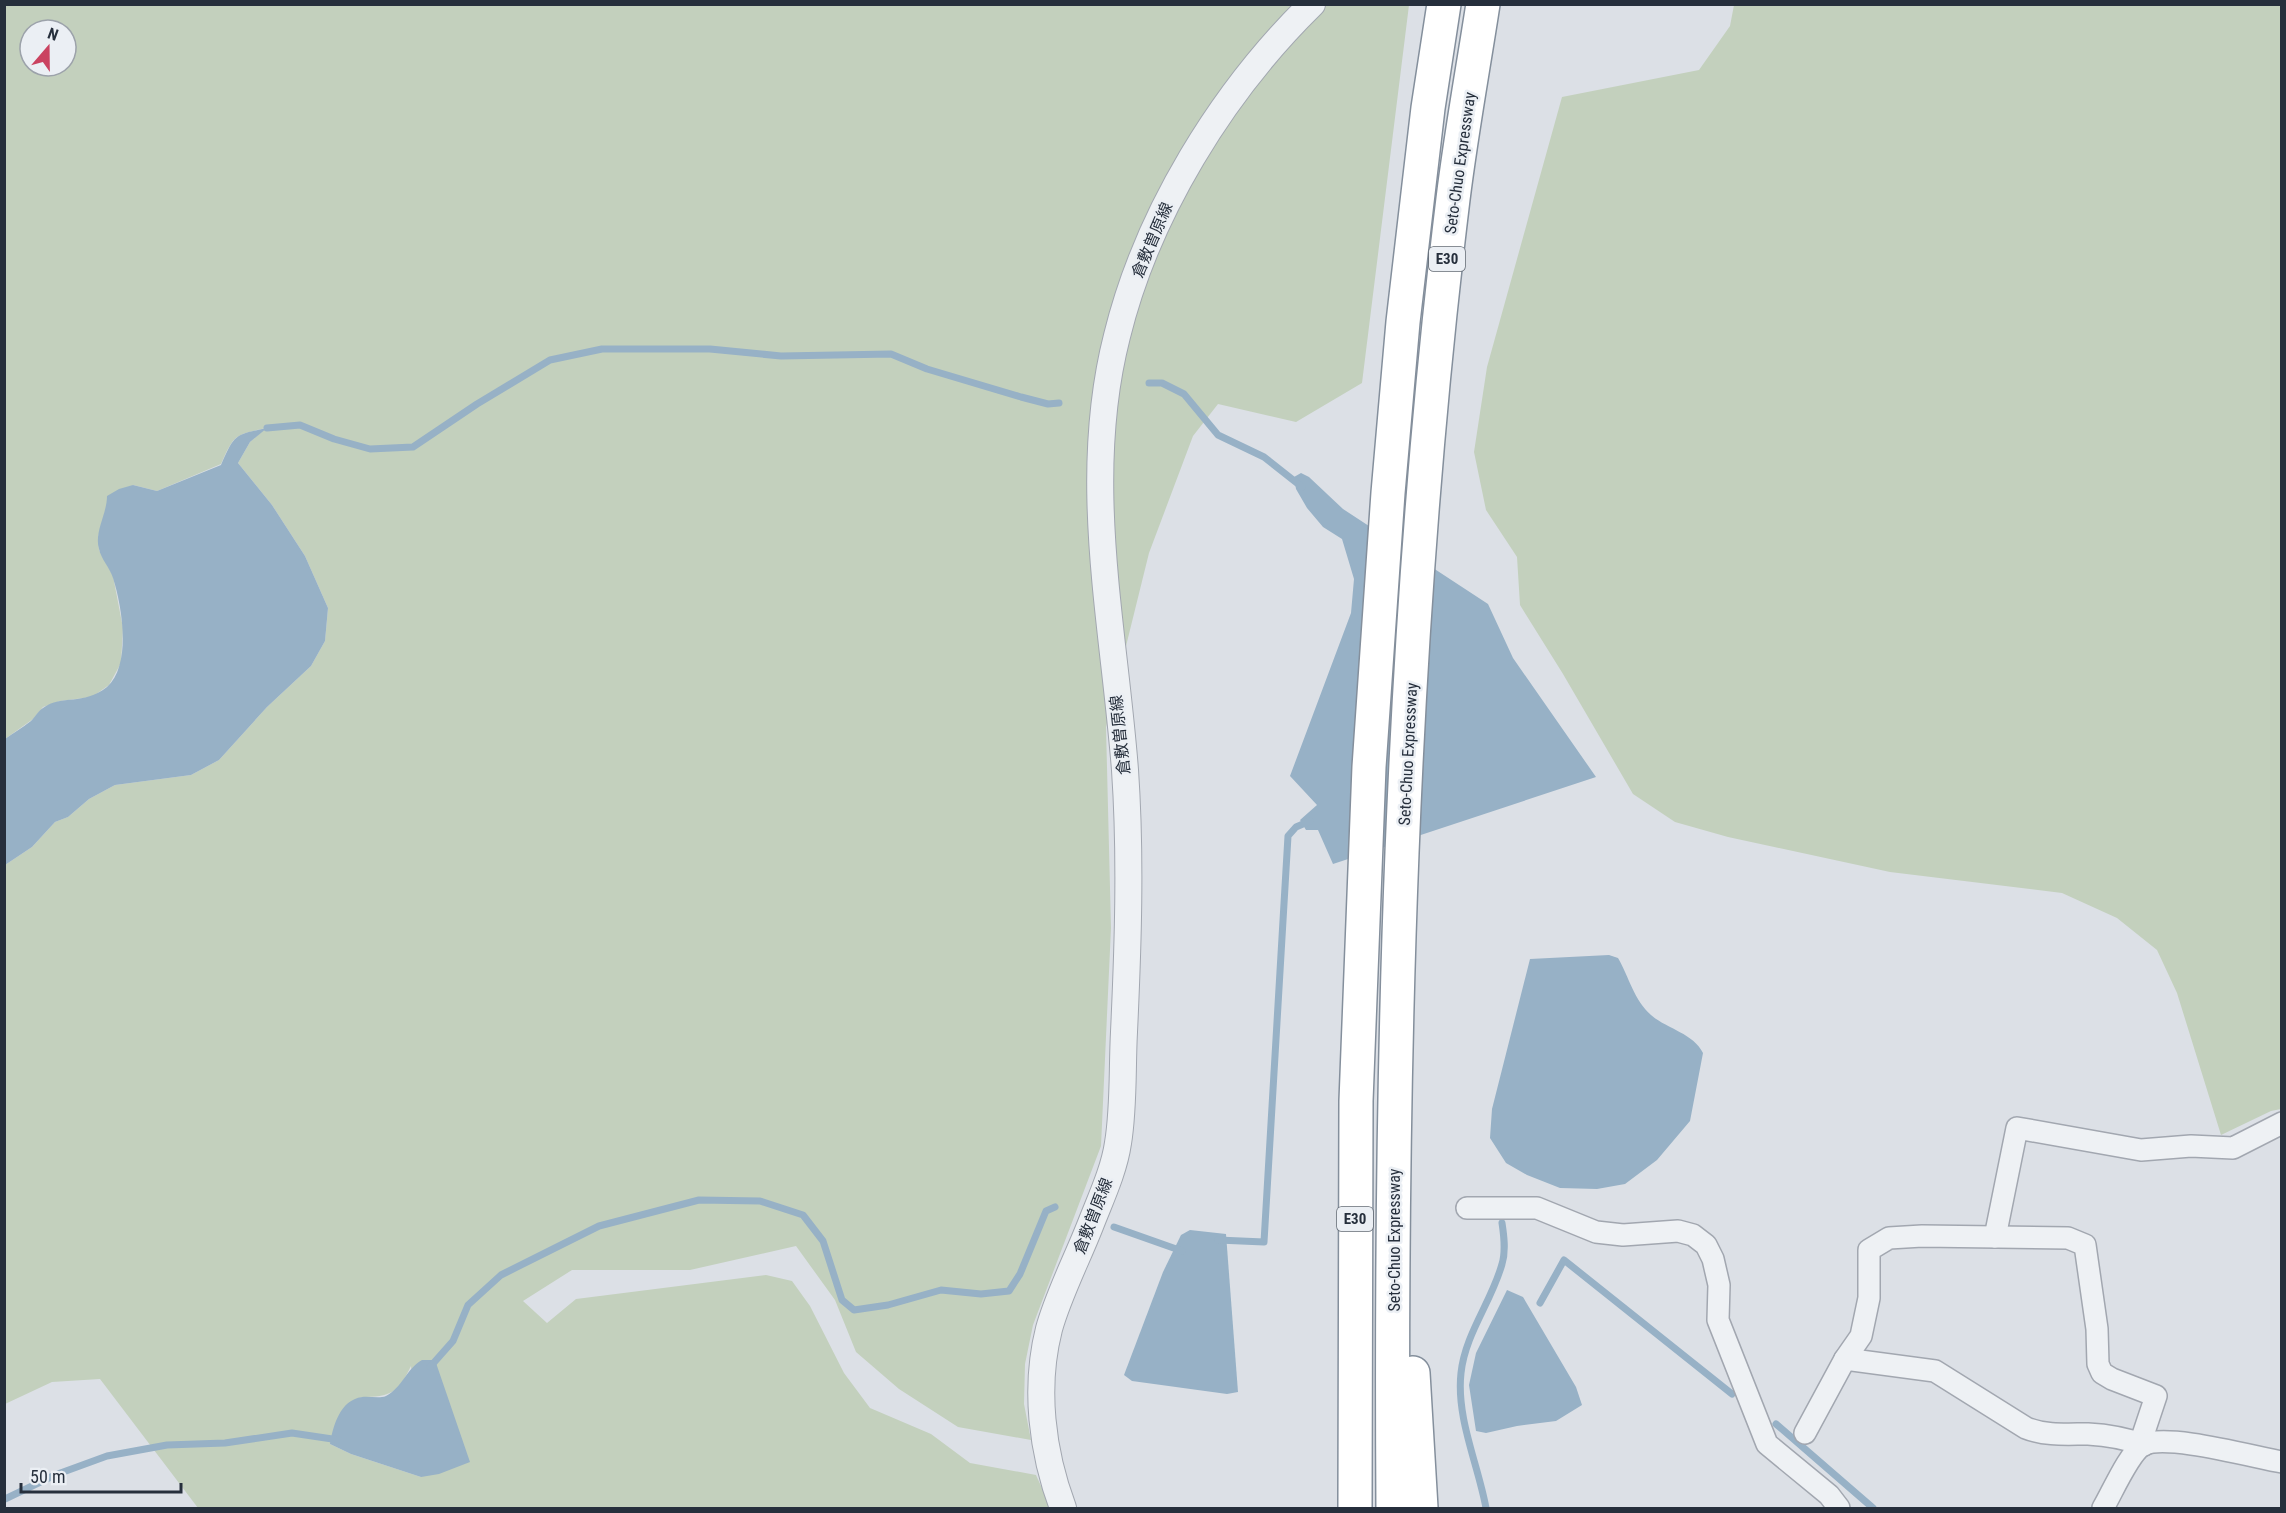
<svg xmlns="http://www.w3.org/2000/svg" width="2286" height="1513" font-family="'Roboto Condensed','Noto Sans JP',sans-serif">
	<rect width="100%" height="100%" fill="#dce0e6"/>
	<g fill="#c3d0bd" fill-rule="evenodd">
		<path d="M5,5H1409L1362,383L1296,422L1218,404L1193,436L1149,553L1106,727L1111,928L1101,1146L1033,1325L1025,1364L1024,1404L1031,1440L958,1427L899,1389L856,1352L835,1300L796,1246L690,1270H572L523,1301L547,1323L576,1299L766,1275L792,1281L810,1306L844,1373L870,1408L931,1434L970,1463L1036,1475L1051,1508H198L100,1379L52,1382L5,1404V865L32,847L55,822L68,817L89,799L115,785L191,775L219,760L267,707L311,666L325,641L328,608L305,556L272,505L238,463L250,442L266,428C234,435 234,435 221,464L157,491L133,485L107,507L98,537L99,550L113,576L123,628L121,663L109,685L92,697L60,701L43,707L33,719L5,739ZM30,30H66V66H30ZM411,1366L421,1477L351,1454L330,1444L361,1397C391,1397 398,1393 411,1366Z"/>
		<path d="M1734,5H2281V1109L2271,1111L2221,1135L2177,993L2157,950L2117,918L2062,893L1890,872L1728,837L1675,822L1633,794L1563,674L1520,605L1517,557L1486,510L1474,452L1487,367L1562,97L1699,70L1730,26Z"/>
	</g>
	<g fill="#97b1c6">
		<path d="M267,428L250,442L238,463L272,505L305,556L328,608L325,641L311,666L267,707L219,760L191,775L115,785L89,799L68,817L55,822L32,847L5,865V739C13,733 22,728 31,721C35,717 38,711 43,708C62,694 83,706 107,687C132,665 122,606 113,578C110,568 101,559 99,549C94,532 107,514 107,496L119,489L133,485L157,491L221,465C235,434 234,435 267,428Z"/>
		<path d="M1301,473L1309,477L1343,509L1488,604L1513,658L1596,777L1333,864L1318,830H1306L1300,820L1317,805L1290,776L1351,613L1354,579L1342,539L1323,527L1307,508L1296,489L1294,477Z"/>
		<path d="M1609,955L1618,958C1629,977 1634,1000 1651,1015C1667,1029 1693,1033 1703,1053L1690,1121L1657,1160L1625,1184L1597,1189L1560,1188L1527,1175L1506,1163L1490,1138L1492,1109L1530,959Z"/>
		<path d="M1190,1230L1226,1234L1238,1392L1227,1394L1132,1381L1124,1375L1163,1272L1181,1235Z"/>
		<path d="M1507,1290L1523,1297L1576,1387L1582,1405L1556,1421L1517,1426L1486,1433L1476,1431L1469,1385L1476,1353Z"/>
		<path d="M422,1360H435L470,1462L439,1474L421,1477L351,1454L330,1444C333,1426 340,1400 362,1397C370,1396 379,1399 386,1396C403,1387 406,1369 422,1360Z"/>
	</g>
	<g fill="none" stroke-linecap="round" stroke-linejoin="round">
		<g stroke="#97b1c6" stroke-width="7">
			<path d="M1149,383H1162L1184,394L1218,435L1264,457L1302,487"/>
			<path d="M267,428L300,425L334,439L370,449L413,447L477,404L550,360L602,349H710L781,356L891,354L927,369L1021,397L1048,404L1059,403"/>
			<path d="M1114,1227L1182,1251"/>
			<path d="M1218,1240L1264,1242L1288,836L1296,827L1310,821"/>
			<path d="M1540,1303L1564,1260L1732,1394"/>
			<path d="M430,1367L453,1341L468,1305L501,1275L599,1226L699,1200L760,1201L803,1215L823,1241L842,1300L854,1310L888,1305L941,1290L981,1294L1009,1291L1020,1274L1046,1211L1055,1207"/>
			<path d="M1776,1424L1873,1508"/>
			<path d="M5,1499L55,1475L107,1456L167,1445L225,1443L292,1433L339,1440"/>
			<path d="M1486,1508C1478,1464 1456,1418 1461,1373C1465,1334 1492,1301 1502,1264C1506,1251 1504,1236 1502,1223"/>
		</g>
		<g stroke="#a2a7b0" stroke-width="24">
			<g id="minor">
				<path d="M1467,1208H1537L1596,1232L1623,1235L1678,1231L1693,1235L1706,1245L1713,1259L1719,1285L1718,1320L1767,1444L1829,1495L1839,1508"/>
				<path d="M1995,1237L2017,1128L2141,1150L2191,1146L2233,1148L2282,1123"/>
				<path d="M1845,1359L1935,1371L2026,1428C2046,1436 2067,1434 2088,1434C2107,1435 2125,1438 2144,1445"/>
				<path d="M1805,1433L1845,1359L1861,1336L1869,1298V1250L1889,1238L1922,1236L2068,1238L2085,1245L2097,1329L2098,1364L2102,1373L2112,1379L2156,1396L2140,1444"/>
				<path d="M2103,1508C2112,1493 2129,1453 2143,1445C2166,1433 2253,1457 2282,1462"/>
			</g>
		</g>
		<g stroke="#a2a7b0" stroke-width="28">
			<path id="tertiary" d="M1063,1508C1042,1452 1034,1388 1049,1329C1058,1296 1077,1259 1090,1226C1100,1200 1114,1171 1118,1143C1124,1107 1122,1069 1124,1032C1128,946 1131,857 1125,770C1114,626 1080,480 1117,336C1147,214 1222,92 1312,4"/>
		</g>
		<g stroke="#848f9c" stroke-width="36">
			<g id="motorway">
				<path d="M1413,1373L1421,1508"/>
				<path d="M1355,1508L1356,1101L1369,767L1388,493L1403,322L1428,108L1444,4"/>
				<path d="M1393,1508C1390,1072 1400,633 1453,199C1461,134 1473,69 1483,4"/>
			</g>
		</g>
		<use href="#minor" stroke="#eef1f4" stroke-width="21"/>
		<use href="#tertiary" stroke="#eef1f4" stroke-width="26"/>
		<use href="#motorway" stroke="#fff" stroke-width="33"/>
	</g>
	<g text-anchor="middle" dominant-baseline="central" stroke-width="5" stroke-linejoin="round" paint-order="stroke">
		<g fill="#ebeff4" stroke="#616973" stroke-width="1.5">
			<rect x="1429" y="247" width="36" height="24" rx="4.5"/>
			<rect x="1337" y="1207" width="36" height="24" rx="4.5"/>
		</g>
		<g font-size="15" font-weight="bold" fill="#262f3c">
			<text x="1447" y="259">E30</text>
			<text x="1355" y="1219">E30</text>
		</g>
		<g font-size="16" fill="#262f3c" stroke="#ebeff4">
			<text transform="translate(1460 163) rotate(-82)">Seto-Chuo Expressway</text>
			<text transform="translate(1152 240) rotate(-67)">倉敷曽原線</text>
			<text transform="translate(1120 735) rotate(-96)">倉敷曽原線</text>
			<text transform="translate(1408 754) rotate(-87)">Seto-Chuo Expressway</text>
			<text transform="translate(1093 1216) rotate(-69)">倉敷曽原線</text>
			<text transform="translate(1394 1240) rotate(-90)">Seto-Chuo Expressway</text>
		</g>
	</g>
	<rect width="2286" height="1513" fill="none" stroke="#262f3c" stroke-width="12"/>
	<g transform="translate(48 48) rotate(20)"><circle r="28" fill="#ebeff4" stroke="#9ca2aa" stroke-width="1.5"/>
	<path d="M0-4.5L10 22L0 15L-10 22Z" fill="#ca4260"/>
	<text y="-9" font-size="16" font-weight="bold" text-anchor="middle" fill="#262f3c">N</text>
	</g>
	<path d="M21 1483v9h160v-9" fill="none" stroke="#262f3c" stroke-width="3"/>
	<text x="30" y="1483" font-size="18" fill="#262f3c" stroke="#ebeff4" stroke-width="4.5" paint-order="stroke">50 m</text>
</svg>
